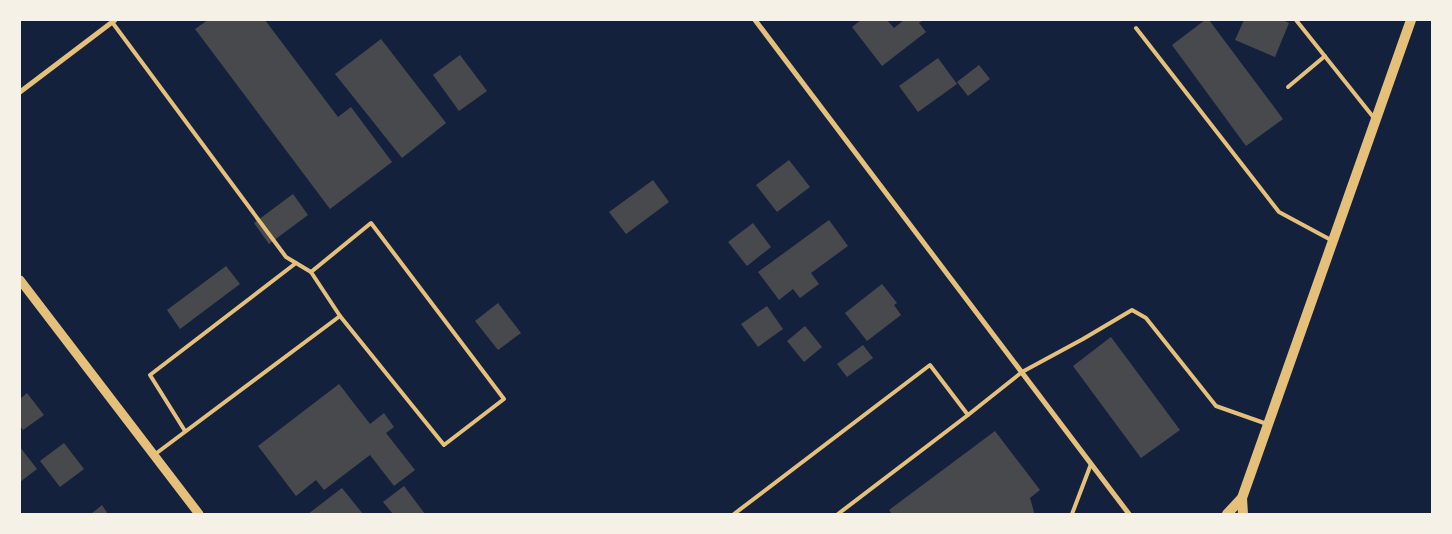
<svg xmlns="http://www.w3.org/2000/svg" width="1452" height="534" font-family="Quicksand,sans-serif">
	<rect width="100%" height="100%" fill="#14213d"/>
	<g fill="#48494c">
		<path d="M208,20H265L338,117L351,107L392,162L330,209L195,29Z"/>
		<path d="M861,20H887L894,28L904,20H923L919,23L926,32L882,66L852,27Z"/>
		<path d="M1205,20H1209L1283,119L1246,146L1172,45Z"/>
		<path d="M1244,20H1283L1289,23L1275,57L1235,40Z"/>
		<path d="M381,39L446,123L402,158L335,74Z"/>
		<path d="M460,55L487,91L459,111L433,75Z"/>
		<path d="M938,58L957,84L918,112L899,86Z"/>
		<path d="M979,65L990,79L968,96L957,82Z"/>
		<path d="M789,160L810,187L777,212L756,185Z"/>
		<path d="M653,180L669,202L626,234L609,212Z"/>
		<path d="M293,194L308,215L269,244L254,223Z"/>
		<path d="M829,220L848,246L811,273L819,284L800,298L793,289L779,300L758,272Z"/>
		<path d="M753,223L771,247L747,266L728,242Z"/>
		<path d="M226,266L240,284L180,329L167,310Z"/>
		<path d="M882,284L897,303L894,305L901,315L867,341L845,313Z"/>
		<path d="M498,303L521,333L498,350L475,321Z"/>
		<path d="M767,306L783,329L758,347L741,324Z"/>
		<path d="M805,326L822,347L804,362L787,341Z"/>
		<path d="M1111,337L1180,430L1141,458L1073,366Z"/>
		<path d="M863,345L873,358L847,377L837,364Z"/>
		<path d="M339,384L370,424L384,413L394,427L386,433L415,470L394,486L370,455L324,490L316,480L296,496L258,446Z"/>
		<path d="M27,393L44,415L23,430L20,426V399Z"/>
		<path d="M995,431L1040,490L1030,498L1034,512V514H892L889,510Z"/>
		<path d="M64,443L84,469L60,487L40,461Z"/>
		<path d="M20,447L37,469L20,482Z"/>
		<path d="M404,486L425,514H393L383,502Z"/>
		<path d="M342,488L363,514H308Z"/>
		<path d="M102,505L108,514H91Z"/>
	</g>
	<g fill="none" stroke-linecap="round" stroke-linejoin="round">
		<g stroke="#e5c07b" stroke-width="4">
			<path d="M1296,20L1374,118"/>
			<path d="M112,22L286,257L311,272L371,223L504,399L444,445L340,316L154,455"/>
			<path d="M1136,28L1279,212L1331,240"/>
			<path d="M1288,87L1325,56"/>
			<path d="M311,272L340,316"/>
			<path d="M185,431L150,375L296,263"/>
			<path d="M734,514L930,365L968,415L1022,372L1083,339L1132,310L1146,318L1216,406L1267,424"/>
			<path d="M838,514L968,415"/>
			<path d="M1072,514L1091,464"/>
		</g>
		<g stroke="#e5c07b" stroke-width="5">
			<path d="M755,20L1129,514"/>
			<path d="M20,92L115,20"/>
		</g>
		<path stroke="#e5c07b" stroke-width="9" d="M20,280L199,514"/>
		<g stroke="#e5c07b" stroke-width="10">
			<path d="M1242,498L1243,514"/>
			<path d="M1227,514L1242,498L1411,20"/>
		</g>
	</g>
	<rect width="1452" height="534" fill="none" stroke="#f6f1e7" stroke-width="42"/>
</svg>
